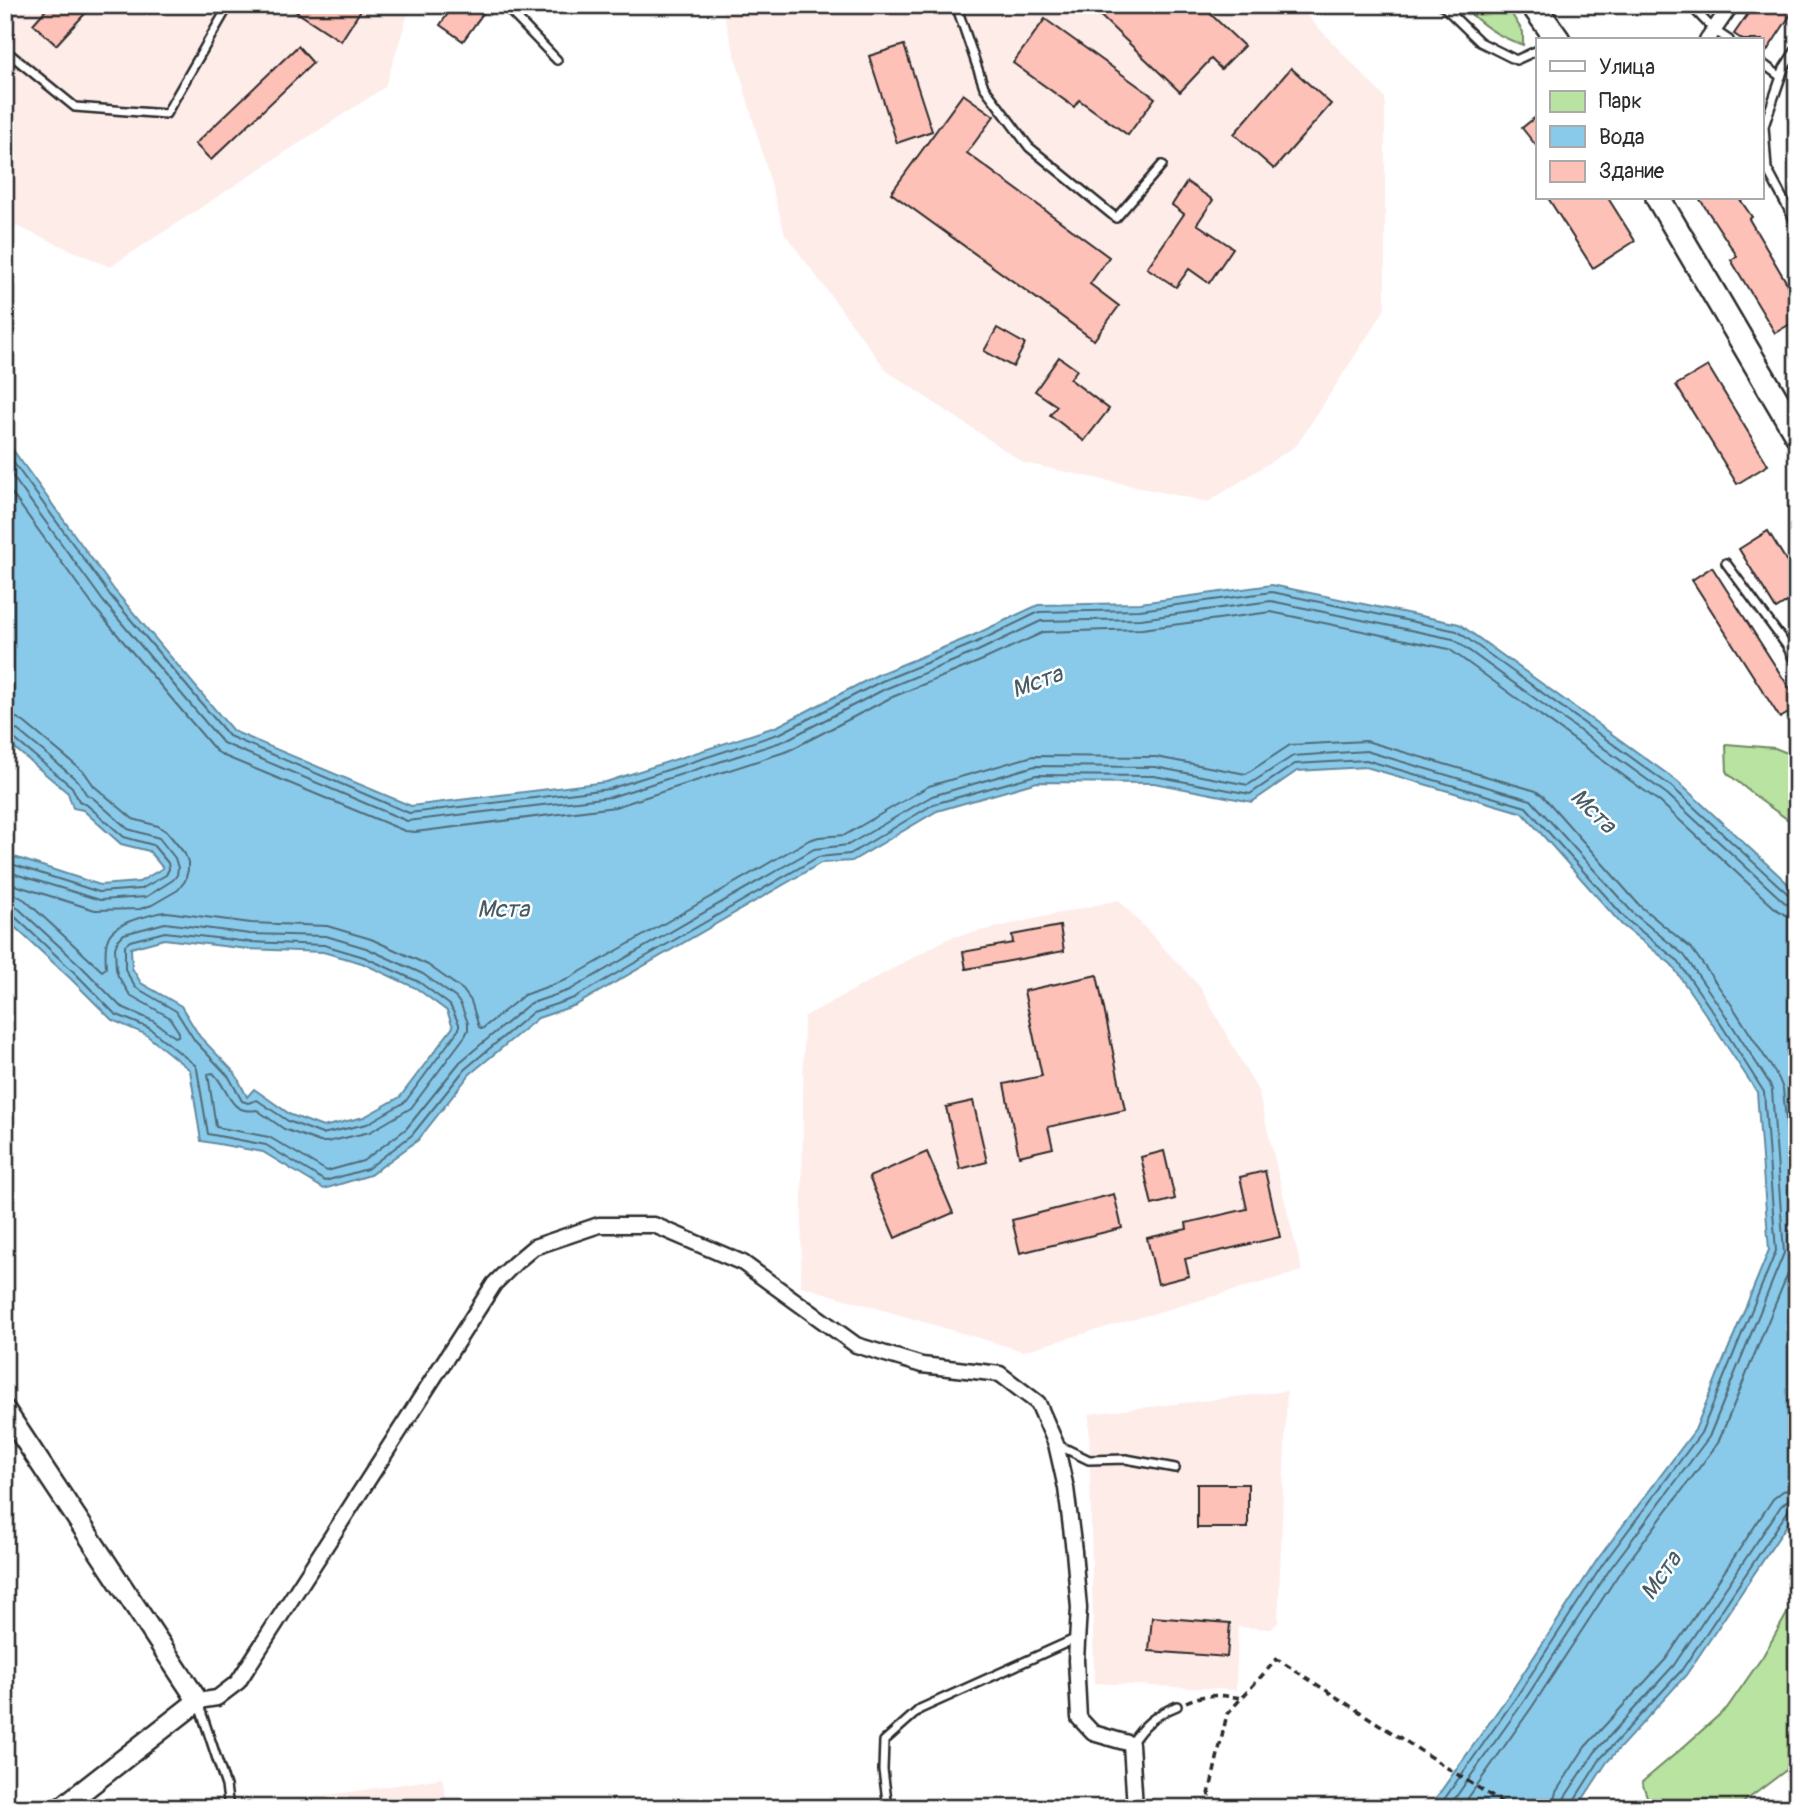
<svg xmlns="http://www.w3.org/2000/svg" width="1802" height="1813" font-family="Pangolin,sans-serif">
	<rect width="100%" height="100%" fill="#fff"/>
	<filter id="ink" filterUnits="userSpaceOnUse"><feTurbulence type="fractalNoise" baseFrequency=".0143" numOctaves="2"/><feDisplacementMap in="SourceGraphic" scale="14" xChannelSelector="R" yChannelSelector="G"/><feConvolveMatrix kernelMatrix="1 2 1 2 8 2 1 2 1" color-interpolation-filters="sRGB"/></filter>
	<g filter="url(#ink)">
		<g fill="#feece9">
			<path d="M5,5H411L385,87L110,267L14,225L5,209Z"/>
			<path d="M721,5H1297L1385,98V309L1297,445L1208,502L1024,463L887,371L785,234Z"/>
			<path d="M1119,900L1200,987L1258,1091L1302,1271L1023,1351L801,1286L804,1017L949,938Z"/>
			<path d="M1287,1391L1278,1623L1271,1629L1238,1627L1236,1690L1094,1683L1089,1414Z"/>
			<path d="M442,1778L448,1808H244Z"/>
		</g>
		<g fill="#b8e3a0" stroke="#728766" stroke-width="2">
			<path d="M1462,5H1506L1523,32V45C1497,36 1481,25 1462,5Z"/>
			<path d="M1726,744L1775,748L1797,757V826L1760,800L1727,773Z"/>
			<path d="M1797,1596V1762L1736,1808H1651L1642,1782L1680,1750L1727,1708L1763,1656Z"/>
		</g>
		<path fill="#89caea" stroke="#638a9e" stroke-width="2" fill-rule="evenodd" d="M5,439L115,591L233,731L411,806L606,782L778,726L879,674L972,636L1038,605L1140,603L1272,585L1459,624L1677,781L1797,892V1510L1686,1675L1607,1762L1577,1808H1429L1511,1692L1597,1560L1695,1430L1769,1250L1757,1092L1709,1019L1671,964L1622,925L1523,813L1366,767L1297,771L1252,802L1154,783L1037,782L937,811L852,861L821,863L576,1005L538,1018L470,1074L418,1140L370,1175L324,1189L263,1152L201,1141L190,1070L145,1034L112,1020L71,979L5,918V854L100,885L139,882L163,868L149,851L121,844L83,810L73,808L68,793L5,740ZM164,939L248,949L323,952L362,963L416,988L447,1011L453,1027L400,1097L364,1117L323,1127L291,1115L254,1089L247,1097L235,1073L200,1037L181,1006L141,983L132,968L131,948Z"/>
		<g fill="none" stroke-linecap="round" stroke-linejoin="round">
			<g stroke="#516b77" stroke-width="2">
				<path d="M5,451L110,595L229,736L409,813L609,789L781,733L882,681L975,643L1039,612L1140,610L1272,592L1457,631L1672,787L1789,895L1797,897"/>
				<path d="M5,466L103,601L223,743L407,821L611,797L784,741L885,689L978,651L1041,621L1141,619L1271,601L1453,639L1667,794L1784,902L1790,905L1797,906"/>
				<path d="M5,484L94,607L216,751L224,756L405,831L415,832L615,807L788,751L890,698L983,660L1044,632L1142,629L1271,612L1449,649L1660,802L1777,910L1786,915L1797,916"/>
				<path d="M5,716L17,718L25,723L85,773L94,786L133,819L158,826L167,832L185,854L188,862V870L185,881L178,890L152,905L140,909L95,910L5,882"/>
				<path d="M5,727L16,729L44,752L79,782L86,794L93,798L128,829L159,838L175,858L178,868L177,875L173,880L146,897L100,900L5,871"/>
				<path d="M5,735L12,737L72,787L79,801L87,805L124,837L153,845L168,863L169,869L166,875L141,889L99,892L5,862"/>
				<path d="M5,894L16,895L25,900L102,971L106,968C104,936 107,928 139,918C149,916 157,912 167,912L251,923L327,926L371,939L428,965L463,990L471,1001L479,1027L482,1029L524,995L566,980L809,840L819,837L845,835L929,786L1033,756L1156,757L1246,774L1290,745L1366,741L1536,791L1543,796L1640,906L1692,949L1731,1004L1779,1079L1783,1089L1787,1132L1795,1252L1793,1261L1718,1443L1618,1575L1532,1707L1461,1808"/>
				<path d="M5,904L12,905L19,909L82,967L120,1006L153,1021L175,1037L178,1036L179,1032L169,1017L130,995L118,976L116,969L115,948L118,940L124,934L165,923L250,934L326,936L366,948L423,974L456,998L461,1005L468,1023V1030L465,1036L411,1108L370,1132L327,1142H320L284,1129L257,1110C228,1115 230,1090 213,1073L208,1074L216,1127L269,1137L327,1171L363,1161L406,1129L460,1062L529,1004L570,990L814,849L848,845L932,796L1035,766L1155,767L1248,785L1293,756L1366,751L1531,800L1633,913L1684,955L1722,1010L1770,1084L1772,1090L1784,1253L1709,1437L1610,1569L1524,1701L1448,1808"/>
				<path d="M5,913L13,915L76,974L115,1014L149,1028L195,1065L197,1069L208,1134L266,1145L325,1181L367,1169L412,1135L465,1069L533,1012L574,998L818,857L850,854L934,804L1036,775L1154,776L1250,794L1295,764L1366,760L1526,807L1627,920L1677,960L1715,1015L1764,1092L1776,1251L1701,1433L1603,1564L1517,1696L1438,1808"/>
				<path d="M165,932L249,942L324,945L364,957L419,982L450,1005L459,1024V1029L405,1102L367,1124L322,1134L288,1121L257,1100L248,1103L242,1101L229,1077L195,1041L176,1011L135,987L125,969V945L130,941Z"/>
				<path d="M1552,1808L1556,1792L1585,1747L1666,1659L1773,1499L1783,1491L1797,1488"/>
				<path d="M1563,1808L1565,1797L1595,1752L1674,1665L1781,1506L1788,1500L1797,1499"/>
				<path d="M1572,1808L1573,1802L1601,1758L1681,1671L1788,1511L1792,1508H1797"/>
			</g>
		</g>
		<g fill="#fdc1b7" stroke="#2b2b2b" stroke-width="2">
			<path d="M50,5H93L56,45L33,24Z"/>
			<path d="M286,5H364L341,41Z"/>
			<path d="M454,5H474L484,12L463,41L440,25Z"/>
			<path d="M1089,5H1201L1244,46L1221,69L1211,59L1180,92Z"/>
			<path d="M1754,5H1797L1763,57L1762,40H1743L1734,34Z"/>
			<path d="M1045,19L1155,98L1128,135L1079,100L1074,107L1013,63Z"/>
			<path d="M904,45L932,131L897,143L869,56Z"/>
			<path d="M298,46L313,63L211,160L195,144Z"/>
			<path d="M1291,68L1331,104L1274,169L1234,134Z"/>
			<path d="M963,94L994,116L967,153L1109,257L1090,284L1119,306L1094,340L891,193Z"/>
			<path d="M1538,115V148L1522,128Z"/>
			<path d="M1187,182L1213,200L1197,224L1233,248L1209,283L1189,269L1176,287L1147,268L1184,214L1172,205Z"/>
			<path d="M1548,198H1608L1635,241L1593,268Z"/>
			<path d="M1699,198H1739L1752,217L1749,219L1797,300V320L1775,333L1731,260L1737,256Z"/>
			<path d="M997,328L1025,344L1013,367L984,351Z"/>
			<path d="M1059,357L1077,370L1070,379L1109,409L1084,441L1050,415L1057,406L1035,391Z"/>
			<path d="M1708,366L1768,465L1737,484L1676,385Z"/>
			<path d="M1768,531L1797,578V596L1776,609L1739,549Z"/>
			<path d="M1712,567L1797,700V708L1780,718L1692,580Z"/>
			<path d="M1060,926L1064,951L966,969L963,952L1013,943L1012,935Z"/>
			<path d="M1097,975L1125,1110L1048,1127L1053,1148L1019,1156L1004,1084L1042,1076L1024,991Z"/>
			<path d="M973,1101L987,1162L960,1169L946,1107Z"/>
			<path d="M1164,1151L1175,1199L1152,1205L1141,1157Z"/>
			<path d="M927,1152L953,1213L895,1238L869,1177Z"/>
			<path d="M1265,1171L1280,1237L1185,1259L1189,1276L1158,1284L1147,1238L1187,1229L1186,1223L1247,1209L1240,1177Z"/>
			<path d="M1114,1194L1122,1228L1020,1253L1012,1220Z"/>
			<rect x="1197" y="1484" width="51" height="44"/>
			<path d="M1152,1617L1230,1623L1227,1657L1149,1651Z"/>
		</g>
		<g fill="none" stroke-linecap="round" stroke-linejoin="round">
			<g stroke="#2b2b2b" stroke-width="12">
				<g id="service">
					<path d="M504,5L557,60"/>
					<path d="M956,5L984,87L1029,147L1116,218L1162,165"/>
					<path d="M1442,5L1480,42L1516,60L1538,50"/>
					<path d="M1690,5L1714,30L1729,40"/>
					<path d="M1797,48L1784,68L1764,126L1767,169L1797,225"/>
					<path d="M5,50L75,107L166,114L229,5"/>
					<path d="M1762,63L1781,77"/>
					<path d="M1726,563L1787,646"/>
					<path d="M1797,639L1787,646L1797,666"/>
					<path d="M1056,1444L1089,1460L1126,1459L1175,1468"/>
					<path d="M199,1705L226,1786L229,1808"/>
					<path d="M1131,1744C1144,1724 1155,1715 1177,1706"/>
					<path d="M888,1808L883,1770L884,1741L920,1709L1077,1638"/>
				</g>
			</g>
			<g stroke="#2b2b2b" stroke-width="19">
				<g id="minor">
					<path d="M1707,40L1731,5"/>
					<path d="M198,1701L217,1698L238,1682L494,1284L515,1263L534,1247L599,1225H654L743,1263L856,1345L922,1365L1000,1374L1038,1403L1056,1444L1066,1488L1074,1551L1079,1608L1076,1660L1079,1718L1093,1733L1131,1744L1135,1808"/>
				</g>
			</g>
			<g stroke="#2b2b2b" stroke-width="24">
				<path id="tertiary" d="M5,1410L198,1701L61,1808"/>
			</g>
			<g stroke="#2b2b2b" stroke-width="28">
				<g id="primary">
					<path d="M1533,5L1558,40"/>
					<path d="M1658,198L1797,435"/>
				</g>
			</g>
			<g stroke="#2b2b2b" stroke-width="3.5" stroke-dasharray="7 5" stroke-linecap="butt">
				<path d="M1186,1702C1205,1693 1221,1695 1242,1698"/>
				<path d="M1206,1808L1227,1714L1277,1659L1510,1808"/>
			</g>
			<use href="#service" stroke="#fff" stroke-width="7"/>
			<use href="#minor" stroke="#fff" stroke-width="14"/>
			<use href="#tertiary" stroke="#fff" stroke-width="19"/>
			<use href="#primary" stroke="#fff" stroke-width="23"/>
		</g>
	</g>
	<g text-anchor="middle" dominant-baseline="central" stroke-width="5" stroke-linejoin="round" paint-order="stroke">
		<g font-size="24" font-style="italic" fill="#475b64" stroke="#fff">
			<text transform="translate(1037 682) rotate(-20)">Мста</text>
			<text transform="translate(1593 811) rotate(44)">Мста</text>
			<text x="503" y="909">Мста</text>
			<text transform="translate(1661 1576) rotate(-55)">Мста</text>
		</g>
	</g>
	<rect width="1802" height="1813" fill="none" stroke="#fff" stroke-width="28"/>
	<rect x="14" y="14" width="1774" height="1785" fill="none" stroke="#2b2b2b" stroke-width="2.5" filter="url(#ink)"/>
	<rect x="1536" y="38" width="228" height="161" fill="#ffffff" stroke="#aaaaaa" stroke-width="2"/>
	<rect x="1550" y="61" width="35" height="10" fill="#ffffff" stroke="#aaaaaa" stroke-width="2"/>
	<text x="1599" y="74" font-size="21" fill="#2b2b2b">Улица</text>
	<rect x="1550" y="91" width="35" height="21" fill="#b8e3a0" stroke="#aaaaaa" stroke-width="2"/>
	<text x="1599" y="108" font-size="21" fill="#2b2b2b">Парк</text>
	<rect x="1550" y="126" width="35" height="21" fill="#89caea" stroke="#aaaaaa" stroke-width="2"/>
	<text x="1599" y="144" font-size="21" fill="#2b2b2b">Вода</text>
	<rect x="1550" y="161" width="35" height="21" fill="#fdc1b7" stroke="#aaaaaa" stroke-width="2"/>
	<text x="1599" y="178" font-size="21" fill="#2b2b2b">Здание</text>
</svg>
